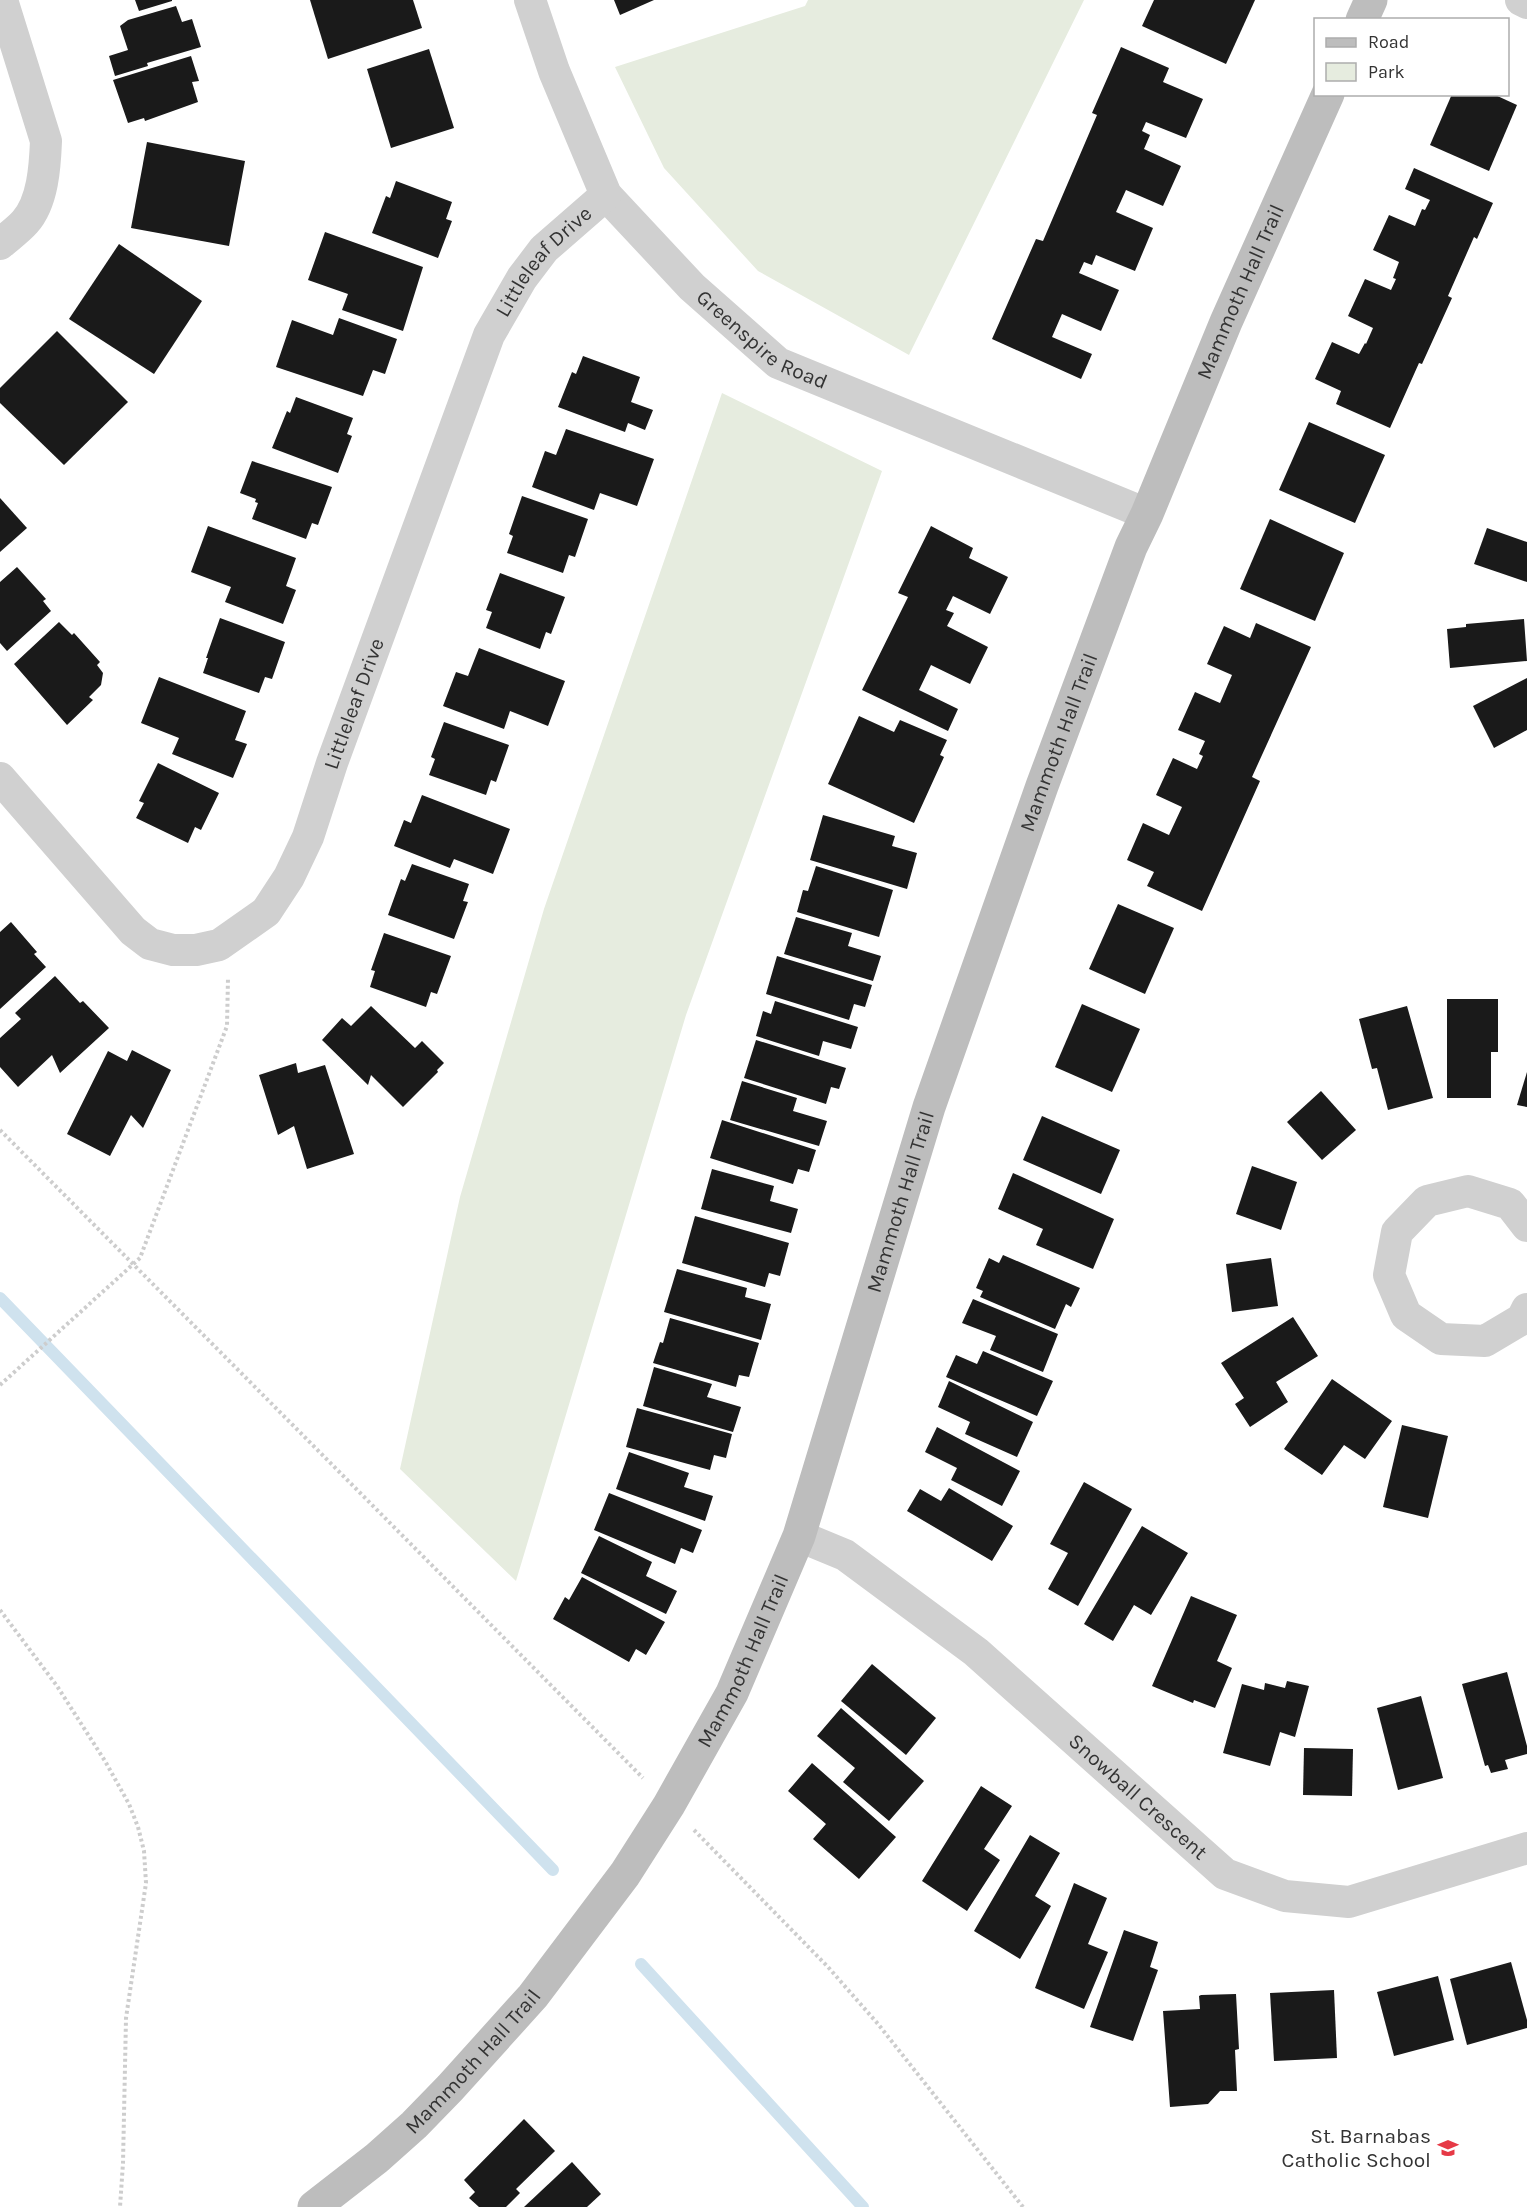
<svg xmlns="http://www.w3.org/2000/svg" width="1527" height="2207" font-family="Karla,sans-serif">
	<rect width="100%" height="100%" fill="#fff"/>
	<g fill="#e6ecdf">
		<path d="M808,0H1084L909,355L758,271L664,168L615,67L805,6Z"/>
		<path d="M722,393L882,471L686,1015L516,1581L400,1469L460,1197L544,909Z"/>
	</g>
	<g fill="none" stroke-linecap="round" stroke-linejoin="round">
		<g stroke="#cfe2ee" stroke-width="12">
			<path d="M0,1298L553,1870"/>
			<path d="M641,1964L863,2207"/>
		</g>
	</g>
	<g fill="#1a1a1a">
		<path d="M135,0H172V1L139,11Z"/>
		<path d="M310,0H413L422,28L328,59Z"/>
		<path d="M614,0H654L620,15Z"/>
		<path d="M1154,0H1255L1226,64L1142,26Z"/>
		<path d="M176,6L182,22L192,19L201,47L147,63L148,66L115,76L109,56L128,50L120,26L128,20Z"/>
		<path d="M1121,47L1169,68L1163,82L1203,99L1186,138L1146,122L1142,131L1150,135L1144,149L1181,166L1163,206L1126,190L1116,212L1153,228L1135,271L1096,255L1092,265L1084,262L1079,273L1119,290L1101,331L1062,314L1052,337L1092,354L1081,379L992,339L1036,239L1043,241L1097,115L1092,113Z"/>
		<path d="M429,49L454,128L391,148L367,69Z"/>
		<path d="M191,56L199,81L192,82L198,102L145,121L144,118L128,123L113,80Z"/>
		<path d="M1452,94H1493L1517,105L1489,171L1430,145Z"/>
		<path d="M147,142L245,161L229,246L131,228Z"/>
		<path d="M1414,168L1493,203L1477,239L1474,237L1448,296L1452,298L1422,364L1419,363L1390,428L1336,404L1341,391L1315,379L1332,342L1359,354L1365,343L1366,344L1373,328L1348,316L1365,279L1391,290L1396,279L1393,278L1399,262L1373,250L1389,215L1415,226L1422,209L1425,210L1430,200L1405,189Z"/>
		<path d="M396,181L452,202L446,219L452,221L438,258L372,233L386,196L390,198Z"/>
		<path d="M325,232L423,267L403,331L342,310L348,294L308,280Z"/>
		<path d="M119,244L202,301L154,374L69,319Z"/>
		<path d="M339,318L397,339L385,374L373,370L363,396L276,367L292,320L333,335Z"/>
		<path d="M57,331L128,402L64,465L0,403V388Z"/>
		<path d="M583,356L640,377L631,402L653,410L645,430L628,423L625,432L558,407L572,372L576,374Z"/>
		<path d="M296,397L353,418L347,434L352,436L338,473L272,448L287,411L290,413Z"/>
		<path d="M1309,422L1385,455L1355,523L1279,490Z"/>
		<path d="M566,429L654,459L637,506L600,493L594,510L532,487L545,451L556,455Z"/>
		<path d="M252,461L332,487L318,525L312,523L306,539L252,519L258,503L255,502L256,499L240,493Z"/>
		<path d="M522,496L588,519L575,557L569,555L563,573L507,553L513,536L509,534Z"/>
		<path d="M0,498L27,528L0,552Z"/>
		<path d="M1270,519L1344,553L1315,621L1240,589Z"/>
		<path d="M208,526L296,558L286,586L296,590L283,624L225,602L231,587L191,572Z"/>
		<path d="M931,526L973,548L969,558L1008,577L990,614L953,596L946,610L954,613L947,626L988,647L970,684L931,665L919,690L958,709L948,731L862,690L908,597L898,593Z"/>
		<path d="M1487,528L1527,542V582L1474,564Z"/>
		<path d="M17,567L46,599L43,601L51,611L7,651L0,643V582Z"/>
		<path d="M500,573L565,597L551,634L546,632L540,649L486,628L492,612L486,610Z"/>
		<path d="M220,618L285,642L272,679L265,677L259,693L203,673L208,658H206Z"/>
		<path d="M1524,619L1527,661L1450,668L1447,629L1466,627V624Z"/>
		<path d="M59,622L72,635L74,633L100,662L97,665L103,673L101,685L89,697L93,700L67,725L14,664Z"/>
		<path d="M1256,623L1311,647L1252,777L1260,781L1202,911L1147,886L1154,872L1127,860L1143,823L1169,835L1182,807L1156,795L1173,758L1197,769L1203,756L1199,754L1205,741L1178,730L1195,692L1220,703L1232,675L1207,664L1224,626L1250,638Z"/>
		<path d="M479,648L565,681L548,726L510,711L504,729L443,706L456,672L468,676Z"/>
		<path d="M159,677L246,711L235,740L247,744L233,778L172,754L179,738L141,723Z"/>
		<path d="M1527,678V730L1494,748L1473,706Z"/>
		<path d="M859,716L894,732L900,720L947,740L940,755L944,757L914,823L828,784Z"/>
		<path d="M444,722L509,745L496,782L491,780L486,795L429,775L435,759L431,757Z"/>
		<path d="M158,763L219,793L201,830L195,827L188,843L136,818L144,803L139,801Z"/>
		<path d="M422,795L510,829L493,874L454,859L450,868L394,846L404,820L411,823Z"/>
		<path d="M823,815L895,836L892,846L917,853L907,889L810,860Z"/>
		<path d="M412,864L469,884L463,901L468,902L454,939L388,915L401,879L405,881Z"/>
		<path d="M816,866L893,890L879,937L797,912L803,890L808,891Z"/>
		<path d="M1118,904L1174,928L1145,994L1089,969Z"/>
		<path d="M796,917L852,933L848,946L881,956L873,981L784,954Z"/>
		<path d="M11,922L37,952L34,954L46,967L0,1009V932Z"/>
		<path d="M384,933L451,956L437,994L431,992L426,1007L370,987L375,971L371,970Z"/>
		<path d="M777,956L872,985L865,1007L854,1004L849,1020L766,994Z"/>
		<path d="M55,976L80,1003L83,1001L109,1028L60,1073L52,1055L18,1087L0,1067V1038L21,1019L15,1013Z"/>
		<path d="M1447,999H1498V1052H1491V1098H1447Z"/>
		<path d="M775,1001L858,1027L851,1049L823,1041L819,1056L756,1036L763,1011L771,1014Z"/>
		<path d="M1082,1004L1140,1029L1112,1092L1055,1067Z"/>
		<path d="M371,1006L415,1048L422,1041L444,1063L437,1070L438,1072L403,1107L371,1075L368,1085L322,1040L342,1018L351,1026Z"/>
		<path d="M1407,1006L1433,1098L1388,1110L1377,1068L1372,1069L1359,1019Z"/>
		<path d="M756,1040L846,1068L839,1089L831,1087L826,1104L744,1078Z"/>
		<path d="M132,1050L171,1070L143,1128L131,1115L110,1156L67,1134L108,1051L127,1061Z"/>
		<path d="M296,1063L298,1073L325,1065L354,1154L307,1169L294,1126L278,1135L259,1075Z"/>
		<path d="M1527,1072V1107L1517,1105Z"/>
		<path d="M742,1081L797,1098L793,1111L827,1121L819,1146L730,1120Z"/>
		<path d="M1321,1091L1356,1130L1322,1160L1287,1122Z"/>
		<path d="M1042,1116L1120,1150L1101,1194L1023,1160Z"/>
		<path d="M722,1120L816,1150L809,1172L798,1169L793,1184L710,1158Z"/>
		<path d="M1252,1166L1297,1182L1281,1230L1236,1214Z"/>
		<path d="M712,1169L774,1186L770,1201L798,1209L791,1233L701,1209Z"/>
		<path d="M1013,1173L1114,1219L1093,1269L1036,1245L1043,1229L998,1209Z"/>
		<path d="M695,1216L789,1243L780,1276L769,1273L765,1287L682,1263Z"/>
		<path d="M1003,1255L1080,1288L1071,1307L1066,1304L1055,1329L980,1297L983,1291L976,1288L989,1258L999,1263Z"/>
		<path d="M1271,1258L1278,1306L1232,1312L1226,1264Z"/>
		<path d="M677,1269L747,1288L745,1297L771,1304L761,1340L664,1312Z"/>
		<path d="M973,1299L1058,1334L1043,1372L990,1350L996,1336L962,1323Z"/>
		<path d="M1293,1317L1318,1356L1276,1382L1288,1402L1250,1427L1235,1404L1244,1398L1221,1363Z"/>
		<path d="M670,1318L759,1343L749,1377L739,1375L736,1387L653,1363L660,1342L663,1343Z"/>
		<path d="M983,1351L1053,1381L1037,1416L946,1377L956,1355L977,1364Z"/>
		<path d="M654,1367L712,1384L707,1397L741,1407L733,1432L643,1406Z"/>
		<path d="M1332,1379L1392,1421L1365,1459L1344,1445L1322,1475L1284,1449Z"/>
		<path d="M949,1381L1033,1422L1017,1457L965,1434L970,1422L938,1407Z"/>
		<path d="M637,1408L732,1434L726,1458L714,1455L710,1470L626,1447Z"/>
		<path d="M1402,1425L1448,1436L1428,1518L1383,1507Z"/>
		<path d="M937,1427L1020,1471L1002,1506L951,1480L957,1468L925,1452Z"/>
		<path d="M629,1452L689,1473L684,1487L713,1496L705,1521L616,1489Z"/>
		<path d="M1084,1482L1132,1509L1078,1606L1048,1589L1068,1553L1050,1544Z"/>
		<path d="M949,1488L1013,1526L992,1561L907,1511L920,1489L941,1501Z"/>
		<path d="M609,1493L702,1530L693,1553L681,1548L675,1564L594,1530Z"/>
		<path d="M1142,1526L1188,1553L1151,1615L1134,1605L1113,1641L1084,1624Z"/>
		<path d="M599,1536L652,1562L646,1576L677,1591L666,1614L581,1573Z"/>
		<path d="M582,1577L665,1622L646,1655L636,1649L629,1662L553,1619L565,1597L569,1600Z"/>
		<path d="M1191,1596L1237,1615L1217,1661L1232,1668L1215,1708L1194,1700L1193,1703L1152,1686Z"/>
		<path d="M872,1664L936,1718L906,1755L841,1701Z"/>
		<path d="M1507,1672L1527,1746V1754L1505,1760L1508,1769L1491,1773L1488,1765L1485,1766L1462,1684Z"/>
		<path d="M1287,1681L1309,1686L1295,1737L1280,1732L1270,1766L1223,1753L1242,1684L1264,1690L1265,1683L1285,1688Z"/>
		<path d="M1421,1696L1443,1778L1398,1790L1377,1708Z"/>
		<path d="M841,1708L924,1781L889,1821L843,1782L855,1768L817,1736Z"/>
		<path d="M1304,1748L1353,1749L1352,1796L1303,1795Z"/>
		<path d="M812,1763L896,1837L859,1879L813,1839L826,1824L788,1791Z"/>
		<path d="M981,1786L1012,1806L984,1849L1000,1860L967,1911L922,1881Z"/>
		<path d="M1030,1835L1060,1853L1035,1896L1051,1906L1020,1959L974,1931Z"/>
		<path d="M1074,1883L1107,1898L1088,1944L1108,1952L1084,2009L1035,1988Z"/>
		<path d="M1124,1930L1158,1942L1150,1967L1158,1970L1133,2041L1090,2027Z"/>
		<path d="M1511,1962L1527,2020V2028L1467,2045L1450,1979Z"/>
		<path d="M1438,1976L1454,2040L1394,2056L1377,1992Z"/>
		<path d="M1334,1990L1337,2058L1274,2061L1270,1993Z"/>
		<path d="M1236,1994L1239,2049L1235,2050L1237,2091H1220L1208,2104L1170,2107L1163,2011L1200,2009L1199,1996L1201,1995Z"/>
		<path d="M524,2119L555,2151L516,2189L520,2193L506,2207H479L469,2198L475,2192L464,2180Z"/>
		<path d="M572,2162L601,2194L587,2207H524Z"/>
	</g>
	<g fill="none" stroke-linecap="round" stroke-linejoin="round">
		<g stroke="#cdcdcd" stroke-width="4" stroke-dasharray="3 3" stroke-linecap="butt">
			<path d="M0,1130L643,1778"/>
			<path d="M0,1385L140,1258L227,1026L228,978"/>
			<path d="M0,1610L57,1686L105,1761L129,1804L138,1827L144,1851L146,1883L126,2018L123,2163L120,2207"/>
			<path d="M694,1830L828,1967L878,2024L1023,2207"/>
		</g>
		<g stroke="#d0d0d0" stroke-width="32">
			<path id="s1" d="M530,0L554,71L606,195L692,287L778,363L1147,514"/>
			<path d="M1521,0L1527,3"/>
			<path d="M0,244C8,237 18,230 25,222C43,202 45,166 46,141L2,0"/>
			<path id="s2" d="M0,778L133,931L150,944L173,950H196L219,945L266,912L289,877L308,837L332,763L489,335L522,278L544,249L606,195"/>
			<path d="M1527,1226L1510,1204L1468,1191L1427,1201L1397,1232L1389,1275L1406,1315L1441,1339L1485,1341L1522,1319L1527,1309"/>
			<path id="s3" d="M799,1536L845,1555L976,1652L1225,1874L1285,1896L1349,1902L1527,1848"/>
		</g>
		<g stroke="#bdbdbd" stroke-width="33">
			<path d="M1362,20L1371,0"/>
			<path id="s4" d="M314,2207L377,2158L414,2125L450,2088L533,1996L625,1874L669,1805L732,1693L799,1536L929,1107L1042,786L1131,547L1147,514L1226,322L1328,94"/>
		</g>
	</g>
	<defs>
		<g id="school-bare" transform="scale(1.62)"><path d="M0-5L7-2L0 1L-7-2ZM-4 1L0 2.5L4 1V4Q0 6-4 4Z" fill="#e63946" stroke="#fff" stroke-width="2.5" paint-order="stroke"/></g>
	</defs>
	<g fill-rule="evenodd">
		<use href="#school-bare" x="1448" y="2148"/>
	</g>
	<g text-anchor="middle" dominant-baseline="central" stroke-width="6" stroke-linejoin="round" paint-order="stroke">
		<g font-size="21" fill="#333" stroke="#fff">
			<text stroke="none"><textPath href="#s2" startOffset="1064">Littleleaf Drive</textPath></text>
			<text stroke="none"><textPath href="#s4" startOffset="2160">Mammoth Hall Trail</textPath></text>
			<text stroke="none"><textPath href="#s1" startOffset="424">Greenspire Road</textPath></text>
			<text stroke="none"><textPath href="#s2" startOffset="579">Littleleaf Drive</textPath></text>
			<text stroke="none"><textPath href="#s4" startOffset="1674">Mammoth Hall Trail</textPath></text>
			<text stroke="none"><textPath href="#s4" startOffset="1188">Mammoth Hall Trail</textPath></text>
			<text stroke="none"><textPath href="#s4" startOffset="702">Mammoth Hall Trail</textPath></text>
			<text stroke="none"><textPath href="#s3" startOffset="430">Snowball Crescent</textPath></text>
			<text stroke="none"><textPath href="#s4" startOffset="216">Mammoth Hall Trail</textPath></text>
		</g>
		<g font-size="21" fill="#333" stroke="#fff" text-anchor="end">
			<text x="1431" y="2136">St. Barnabas<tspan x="1431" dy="24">Catholic School</tspan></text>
		</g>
	</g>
	<rect x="1314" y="18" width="195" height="78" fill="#ffffff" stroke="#adadad" stroke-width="1.5"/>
	<rect x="1326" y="38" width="30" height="9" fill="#bdbdbd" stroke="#adadad" stroke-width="1.5"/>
	<text x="1368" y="48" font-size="18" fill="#333333">Road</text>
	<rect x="1326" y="63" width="30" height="18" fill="#e6ecdf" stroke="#adadad" stroke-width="1.5"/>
	<text x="1368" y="78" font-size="18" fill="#333333">Park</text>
</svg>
